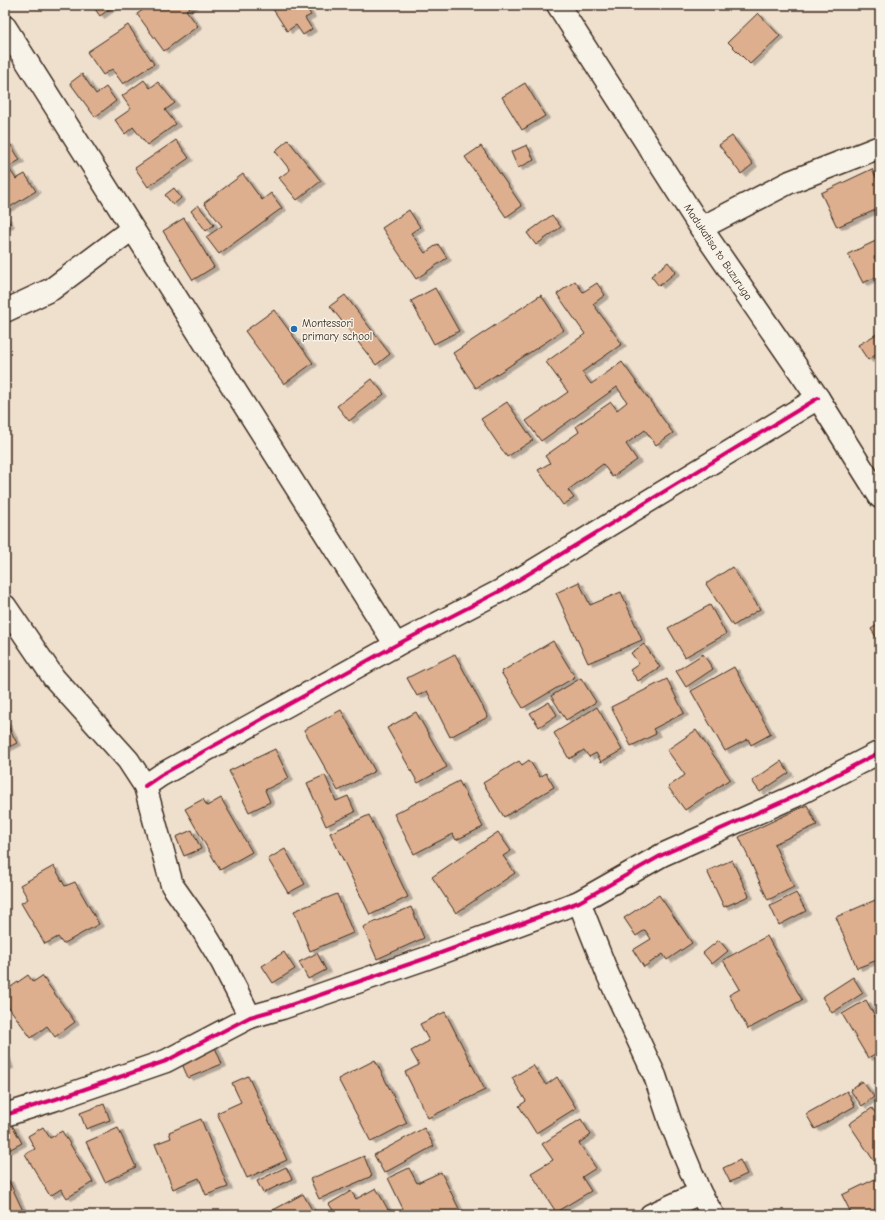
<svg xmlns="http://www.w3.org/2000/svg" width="885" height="1220" font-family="'Comic Neue',sans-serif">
	<defs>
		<filter id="shadow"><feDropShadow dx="4.5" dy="2.5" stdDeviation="0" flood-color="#0004"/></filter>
	</defs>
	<rect width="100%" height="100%" fill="#efdfcd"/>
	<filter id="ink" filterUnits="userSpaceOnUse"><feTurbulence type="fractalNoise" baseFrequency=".025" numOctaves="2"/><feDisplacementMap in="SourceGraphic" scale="8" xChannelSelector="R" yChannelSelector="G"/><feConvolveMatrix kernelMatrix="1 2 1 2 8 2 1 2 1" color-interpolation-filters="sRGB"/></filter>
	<g filter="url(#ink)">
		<g fill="#ddaf8e" stroke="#3b2a1e" filter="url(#shadow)">
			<path d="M92,5H115L100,16Z"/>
			<path d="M150,5H194L186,10L198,26L164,51L137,14Z"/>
			<path d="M272,5H312L307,8L311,15L305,18L312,29L303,35L296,25L287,31L271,6Z"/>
			<path d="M758,13L780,36L750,64L728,42Z"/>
			<path d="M128,25L154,64L123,84L112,69L103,75L87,52Z"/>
			<path d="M82,74L96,94L106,87L116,101L95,117L70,83Z"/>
			<path d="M144,80L150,88L158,82L175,103L165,110L176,124L147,145L133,127L125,134L115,120L131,109L122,96Z"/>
			<path d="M525,83L545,116L522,130L502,97Z"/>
			<path d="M732,136L753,164L741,174L719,145Z"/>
			<path d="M176,140L189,158L148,187L135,168Z"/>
			<path d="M288,140L321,181L297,200L279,178L290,170L275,151Z"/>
			<path d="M9,142L20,160L8,167L16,179L25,174L36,191L5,210V145Z"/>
			<path d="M527,145L534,160L518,168L511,152Z"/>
			<path d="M481,146L522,206L506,217L465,157Z"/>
			<path d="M872,169L880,185V208L837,227L821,193Z"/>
			<path d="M243,174L262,200L271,193L282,208L219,254L206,237L222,226L204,203Z"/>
			<path d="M174,188L181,198L173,205L165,195Z"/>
			<path d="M198,205L214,225L206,231L191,211Z"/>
			<path d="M409,210L420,227L411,233L425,253L438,244L447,258L416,279L382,228Z"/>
			<path d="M552,215L561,227L536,245L527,233Z"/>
			<path d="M5,216L10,224L5,228Z"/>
			<path d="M184,218L214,267L193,280L163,231Z"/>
			<path d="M880,239V254L874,257L880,268V275L863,283L848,254Z"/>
			<path d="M668,262L676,272L659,286L651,276Z"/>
			<path d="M575,281L583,292L597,283L605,295L593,304L622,344L582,372L591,384L622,362L673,433L656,445L645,430L626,444L637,460L612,477L603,464L568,490L574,498L563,505L538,470L550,463L545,456L579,432L576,426L611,402L617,410L627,402L617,387L541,441L526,421L568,392L546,362L585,334L557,294Z"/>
			<path d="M435,288L459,331L434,344L411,301Z"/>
			<path d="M345,295L390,354L376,365L330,306Z"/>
			<path d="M541,295L564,330L476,388L453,353Z"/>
			<path d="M274,310L313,363L284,384L245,331Z"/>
			<path d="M880,332V352L868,360L858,345Z"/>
			<path d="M372,379L384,394L349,421L337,406Z"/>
			<path d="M507,402L533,440L507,457L481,419Z"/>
			<path d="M732,567L760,609L733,626L706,584Z"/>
			<path d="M579,582L590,605L621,592L642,640L588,663L556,593Z"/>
			<path d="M710,605L726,634L685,657L668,628Z"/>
			<path d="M880,623V643L871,629Z"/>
			<path d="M553,641L575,677L523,708L501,672Z"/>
			<path d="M644,644L660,667L638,681L630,670L639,664L631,653Z"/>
			<path d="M455,654L488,717L450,737L427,691L417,696L407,678Z"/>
			<path d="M703,654L713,669L686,687L676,671Z"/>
			<path d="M734,667L771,734L751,745L748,739L725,751L691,691Z"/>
			<path d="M581,678L596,702L566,720L551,696Z"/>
			<path d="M667,679L684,713L653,729L656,734L631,746L611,707Z"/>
			<path d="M549,702L557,715L539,727L530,713Z"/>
			<path d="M597,707L622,750L601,762L596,753L589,757L584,750L569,759L554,733Z"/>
			<path d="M341,710L375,771L338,791L304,730Z"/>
			<path d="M416,712L447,767L418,783L387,728Z"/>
			<path d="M5,721L17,743L5,749Z"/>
			<path d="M696,730L730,779L685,810L668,787L685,775L667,750Z"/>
			<path d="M275,749L289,778L265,790L270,802L249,812L229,771Z"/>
			<path d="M529,760L540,777L546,773L554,787L504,817L483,783L519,761L522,765Z"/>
			<path d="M781,761L789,773L760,792L752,781Z"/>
			<path d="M325,775L336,801L348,796L355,812L326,826L307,783Z"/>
			<path d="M459,781L483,827L456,840L453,834L414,854L394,814Z"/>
			<path d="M221,798L252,852L220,870L185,809L203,799L207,806Z"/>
			<path d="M807,805L817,825L774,844L794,887L768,900L739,837Z"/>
			<path d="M369,815L408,897L370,915L330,833Z"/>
			<path d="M192,830L201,849L184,856L176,837Z"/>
			<path d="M498,832L511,851L503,856L515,873L456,913L432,877Z"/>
			<path d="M285,849L305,884L288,893L268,859Z"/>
			<path d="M732,860L749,896L724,907L707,871Z"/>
			<path d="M54,866L65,886L75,882L99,924L63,944L58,937L45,944L21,903L28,899L20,885Z"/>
			<path d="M796,893L806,911L779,925L770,906Z"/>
			<path d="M337,894L353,933L310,951L294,911Z"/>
			<path d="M659,895L692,943L667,960L663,954L644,967L633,950L651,939L645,930L636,936L624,918Z"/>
			<path d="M880,898V959L857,968L836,917Z"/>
			<path d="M411,907L424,938L377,959L363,927Z"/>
			<path d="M767,936L802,1000L748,1029L729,995L740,989L723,960Z"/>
			<path d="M719,940L728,951L712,964L703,953Z"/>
			<path d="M284,952L295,969L273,983L262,966Z"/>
			<path d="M317,953L326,970L308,979L299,962Z"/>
			<path d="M28,975L33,982L42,976L75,1022L55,1037L47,1026L31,1038L5,1002V991Z"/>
			<path d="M853,977L863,993L832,1013L822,997Z"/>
			<path d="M866,1000L880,1025V1051L868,1058L842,1014Z"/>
			<path d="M445,1012L485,1090L428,1118L405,1072L419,1065L411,1051L429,1041L420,1024Z"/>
			<path d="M214,1045L222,1064L188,1078L180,1059Z"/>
			<path d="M5,1054L9,1066L5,1067Z"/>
			<path d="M375,1060L407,1123L371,1142L338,1079Z"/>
			<path d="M533,1065L546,1085L557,1077L576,1108L536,1133L519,1106L526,1101L512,1078Z"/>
			<path d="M248,1076L287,1160L247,1178L217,1113L241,1102L232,1083Z"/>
			<path d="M862,1081L874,1097L862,1106L850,1090Z"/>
			<path d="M847,1091L855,1106L815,1129L806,1114Z"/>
			<path d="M104,1104L110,1120L86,1129L80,1113Z"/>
			<path d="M872,1108L880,1119V1157L874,1161L849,1124Z"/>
			<path d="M201,1119L228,1187L206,1195L199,1178L173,1189L155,1144L171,1138L169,1132Z"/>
			<path d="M581,1119L591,1135L579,1143L596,1168L582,1177L591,1191L556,1212L531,1173L553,1160L542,1144Z"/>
			<path d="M12,1125L22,1143L7,1151L5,1147V1128Z"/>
			<path d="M43,1127L50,1138L62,1131L93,1182L67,1198L61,1189L50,1196L25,1154L35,1149L28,1136Z"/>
			<path d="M118,1128L136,1167L105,1182L86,1142Z"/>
			<path d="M424,1128L434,1146L384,1173L374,1155Z"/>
			<path d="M364,1156L372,1176L319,1199L310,1179Z"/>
			<path d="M740,1160L747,1174L730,1182L723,1168Z"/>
			<path d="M286,1167L292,1179L263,1193L257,1181Z"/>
			<path d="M409,1168L417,1183L441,1172L462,1215H406L388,1178Z"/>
			<path d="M879,1177L880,1215H852L842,1195Z"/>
			<path d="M8,1179L25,1215H5V1180Z"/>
			<path d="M376,1188L391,1215H336L329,1204L351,1191L356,1199Z"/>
			<path d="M303,1194L315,1215H264Z"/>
		</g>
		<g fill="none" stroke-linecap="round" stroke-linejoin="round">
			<g stroke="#3b2a1e" stroke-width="25">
				<g id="street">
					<path d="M5,27L396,645"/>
					<path d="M701,228L790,182L880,147"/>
					<path d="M5,311L52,289L132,229"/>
					<path d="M5,606L54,678L128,760L145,786L172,885L196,919L222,962L250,1017"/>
					<path d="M145,786L161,775L396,645L502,590L818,398"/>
					<path d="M579,902L608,975L655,1076L670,1121L700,1193L713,1215"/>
					<path d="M5,1115L56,1099L166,1061L250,1017L282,1008L427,958L579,902L662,855L795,796L880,752"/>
					<path d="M651,1215L700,1193"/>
				</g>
			</g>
			<g stroke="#3b2a1e" stroke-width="25">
				<path id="secondary" d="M558,5L701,228L818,398L880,497"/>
			</g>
			<use href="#street" stroke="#f7f3e8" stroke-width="22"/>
			<use href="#secondary" stroke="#f7f3e8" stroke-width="22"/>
			<g stroke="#f7f3e8" stroke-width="6">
				<g id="cycleway">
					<path d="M145,786L161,775L396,645L502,590L818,398"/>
					<path d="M5,1115L56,1099L166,1061L250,1017L282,1008L427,958L579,902L662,855L795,796L880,752"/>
				</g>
			</g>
			<use href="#cycleway" stroke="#d6006c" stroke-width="4"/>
		</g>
	</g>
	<circle fill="#1f6fb2" stroke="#f7f3e8" stroke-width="1.5" cx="294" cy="329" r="4"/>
	<g text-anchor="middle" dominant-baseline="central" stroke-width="3" stroke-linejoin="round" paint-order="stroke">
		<g font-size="11" fill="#3b2a1e" stroke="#f7f3e8">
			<text transform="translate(718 252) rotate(56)">Madukatisa to Buzuruga</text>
		</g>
		<g font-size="11" fill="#3b2a1e" stroke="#f7f3e8" text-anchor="start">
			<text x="302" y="323">Montessori<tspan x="302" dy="13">primary school</tspan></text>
		</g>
	</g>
	<rect width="885" height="1220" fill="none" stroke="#f7f3e8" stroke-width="20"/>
	<rect x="10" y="10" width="865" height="1200" fill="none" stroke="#3b2a1e" stroke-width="1.5" filter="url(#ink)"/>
</svg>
